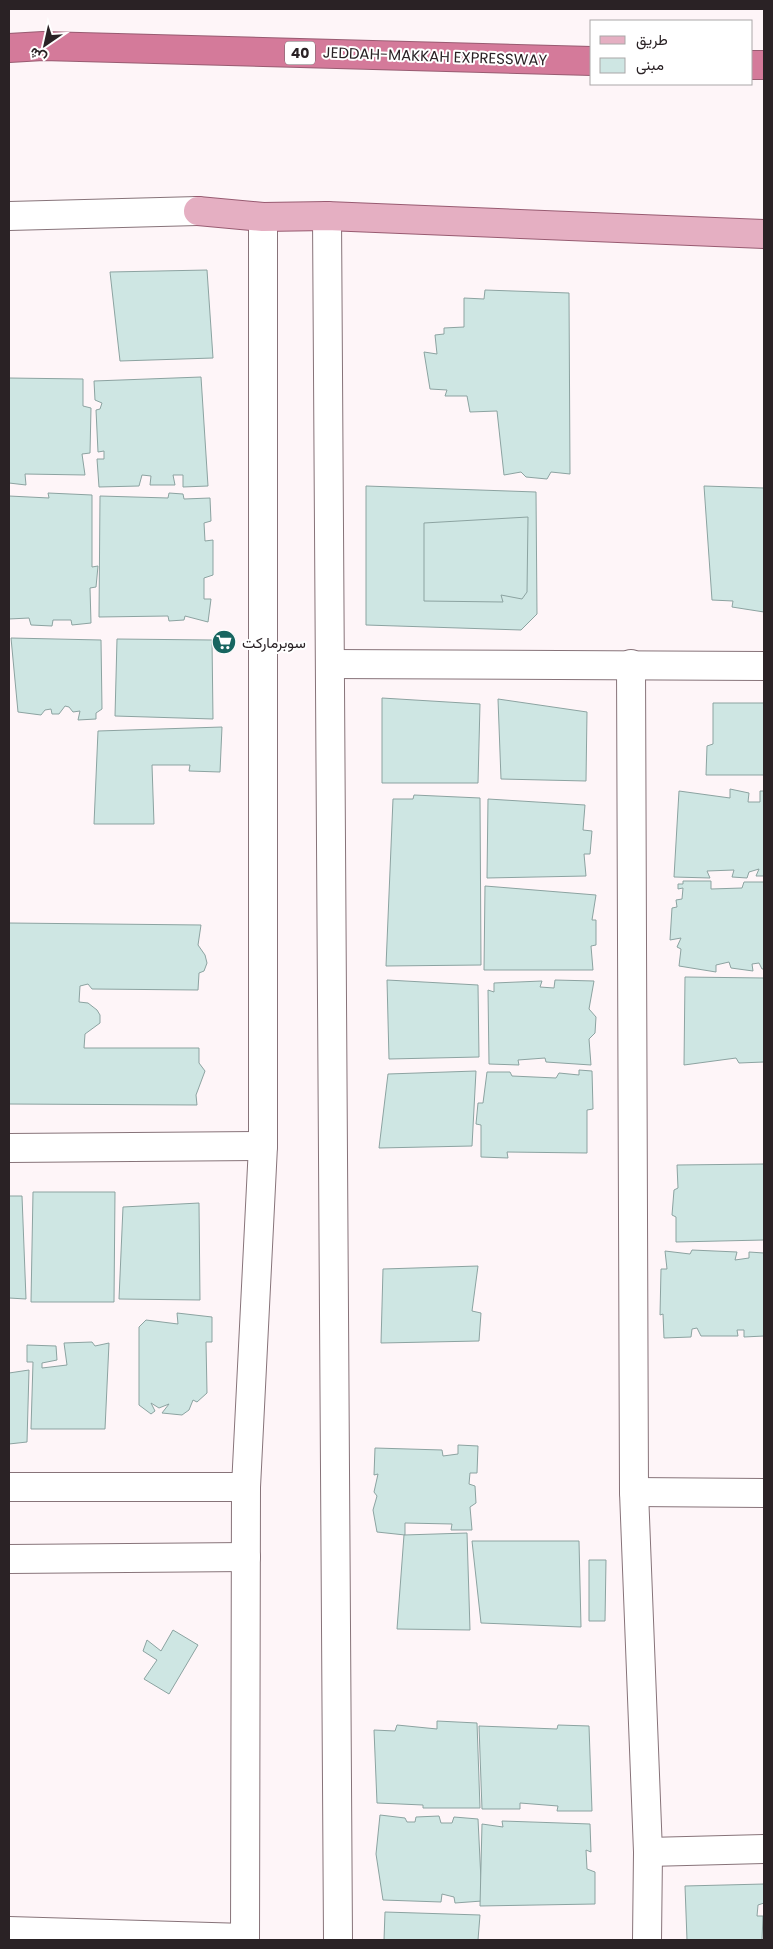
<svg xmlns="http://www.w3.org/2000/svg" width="773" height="1949" font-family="Poppins,Vazirmatn,sans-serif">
	<rect width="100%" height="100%" fill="#fef5f8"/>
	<g fill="#cee6e3" stroke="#8ca3a1">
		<path d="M207,270L213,358L120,361L110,272Z"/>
		<path d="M485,290L569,293L570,474L551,472L547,479L526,477L521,472L504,475L497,411L470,412L467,396H445L447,390L430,389L424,352L437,354L435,335L444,334V328L464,327V298L484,299Z"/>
		<path d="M201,377L208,486L183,487V475H173L175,485H150L151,476L142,475L139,486L99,487L97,459H104V451L98,452L96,410L100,409L102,403L95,400L94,381Z"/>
		<path d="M9,378L83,379V406L91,408L90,453L82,454L85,475L25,474L26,485L9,483Z"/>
		<path d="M366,486L536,492L537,614L521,630L366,625Z"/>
		<path d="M704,486L764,488V612L732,607L733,601L712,600Z"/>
		<path d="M48,493L92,495V567L98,566L96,587L90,588L91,623L72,625L71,620H53L52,626L31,625L29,618L9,619V496L49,498Z"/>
		<path d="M169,493L183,494L184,499L210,498L211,521L204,523L205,541L213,540V575L204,578V599H211L208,622L185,616L184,620L169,621L168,616L99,617L100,496L168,498Z"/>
		<path d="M528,517L527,592L522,599L501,595L503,602L424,601V523Z"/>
		<path d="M11,638L101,640L102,709L96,713V719L78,720L80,711L73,712L69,707L65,706L59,714H52L51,709L45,710L41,715L18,712Z"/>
		<path d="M117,639L212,640L213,719L115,716Z"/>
		<path d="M382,698L480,704L478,783H382Z"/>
		<path d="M498,699L587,712L586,781L501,779Z"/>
		<path d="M713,703H764V775H706L707,746L713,744Z"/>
		<path d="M222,727L220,772L189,771L190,765H152L154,824H94L98,731Z"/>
		<path d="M730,789L749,793L748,802H760V791H764V876H756L759,869L749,872L747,878L732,877L734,870L707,871L710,878L674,877L679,791L730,798Z"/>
		<path d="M414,795L480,798L481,965L386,966L393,799H413Z"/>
		<path d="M488,799L585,805L583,830L592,831L590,854H584L586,876L487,878Z"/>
		<path d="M683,881H711V889L742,888L744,882H764V969H762L759,963L752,964L753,971L731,968L729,962L716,965V972L679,966L681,949L677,947L681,938L670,940L672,908L677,907L676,900L682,899L683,888L678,889V884H683Z"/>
		<path d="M485,886L596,895L592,920H596V945L591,946L593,970H484Z"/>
		<path d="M9,923L201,925L198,945L205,955L207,963L204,971L199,973L198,990L92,989L88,984L80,986L79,1002L88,1003L97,1010L100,1015V1023L85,1034L84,1048H199V1063L205,1071L196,1095L197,1105L9,1104Z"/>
		<path d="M685,977L764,978V1062L739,1063L736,1058L684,1065Z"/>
		<path d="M387,980L478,985L479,1057L389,1059Z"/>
		<path d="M555,980L594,981L589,1009L596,1017L595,1033L589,1039L591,1065L546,1062L545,1058L518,1060L519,1065L489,1064L488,990L494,992V983L542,981L540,987L554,988Z"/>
		<path d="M579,1070L592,1071L593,1109L587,1110V1153L507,1152L508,1158L481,1157V1125L476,1124L478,1103H483L487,1072H510L512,1076L556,1078L559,1073L579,1075Z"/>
		<path d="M476,1071L472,1146L379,1148L388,1074Z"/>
		<path d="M764,1164V1240L676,1242V1217L672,1215L674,1190L678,1188L677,1165Z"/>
		<path d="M33,1192H115L114,1302H31Z"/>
		<path d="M9,1196H22L26,1299L9,1298Z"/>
		<path d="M199,1203L200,1300L119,1299L123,1207Z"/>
		<path d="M692,1250L737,1252L735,1260L749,1258V1252L764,1253V1336L744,1337V1330H737L738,1336H701L697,1328L692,1329L691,1337L664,1338L663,1314L660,1315L661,1269H667L665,1251L690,1254Z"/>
		<path d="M478,1266L472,1311L481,1313L479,1341L381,1343L383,1269Z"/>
		<path d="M177,1313L212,1317V1342H206L207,1393L197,1402L193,1400L189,1410L182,1415L162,1413L169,1404L159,1408L151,1403L155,1411L151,1414L139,1405V1327L146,1320L178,1324Z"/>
		<path d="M92,1342L95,1346L109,1343L105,1429H31L33,1362H27V1345L56,1346L57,1360L42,1363V1368L67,1365L64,1343Z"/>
		<path d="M29,1370L27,1442L9,1444V1373Z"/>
		<path d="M458,1445L478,1446L477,1473H470L469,1484L475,1486L476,1503L470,1507L472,1530H451L452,1524L405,1523V1535L377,1532L373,1510L377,1496L374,1492L378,1474L374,1475L375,1448L442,1450L443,1456L458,1454Z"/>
		<path d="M467,1533L470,1630L397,1629L404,1535Z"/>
		<path d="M472,1541H579L581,1627L481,1623Z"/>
		<path d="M589,1560H606L605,1621H589Z"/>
		<path d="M173,1630L198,1645L169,1694L144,1679L157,1660L143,1651L147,1640L161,1651Z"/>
		<path d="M437,1721L477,1723L480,1808H423V1805L377,1803L374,1730L395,1731L397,1725L437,1729Z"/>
		<path d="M558,1725L589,1726L592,1811H557L558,1806L520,1803V1809H482L479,1726L557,1729Z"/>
		<path d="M380,1815L405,1818L407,1822H415L416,1817L439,1816L441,1823H452L454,1817L478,1819L482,1901L455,1903L454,1897L442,1894L441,1902L383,1900L376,1854Z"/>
		<path d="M502,1821L590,1824L591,1852L586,1850L587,1869L595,1872V1904L480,1906L482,1824L503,1827Z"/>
		<path d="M764,1884V1903L758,1905L757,1916H763L762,1940H687L685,1886Z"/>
		<path d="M385,1912L480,1915L478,1940H384Z"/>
	</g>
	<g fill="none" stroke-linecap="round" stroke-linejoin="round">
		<g stroke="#877379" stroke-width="30">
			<g id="minor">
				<path d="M9,216L198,211"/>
				<path d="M327,216L338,1940"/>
				<path d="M330,664L764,666"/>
				<path d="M631,664L634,1492L648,1852L647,1940"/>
				<path d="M9,1148L263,1146"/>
				<path d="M9,1487H246"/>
				<path d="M634,1492L764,1493"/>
				<path d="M9,1559L246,1557"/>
				<path d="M648,1852L764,1849"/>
				<path d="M9,1931L245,1938"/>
				<path d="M245,1940L246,1487L263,1146V217"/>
			</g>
		</g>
		<g stroke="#985b71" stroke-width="30">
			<path id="major" d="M198,211L263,217L327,216L764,234"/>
		</g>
		<g stroke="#985b71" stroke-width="30">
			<g id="highway">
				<path d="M9,48L43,46L592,61"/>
				<path d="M752,65H764"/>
			</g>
		</g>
		<use href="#minor" stroke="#fff" stroke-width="28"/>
		<use href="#major" stroke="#e5afc2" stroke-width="28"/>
		<use href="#highway" stroke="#d47a9a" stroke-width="28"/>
	</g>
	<defs>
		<g id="supermarket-disc" transform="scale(1.25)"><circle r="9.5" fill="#176560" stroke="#fff"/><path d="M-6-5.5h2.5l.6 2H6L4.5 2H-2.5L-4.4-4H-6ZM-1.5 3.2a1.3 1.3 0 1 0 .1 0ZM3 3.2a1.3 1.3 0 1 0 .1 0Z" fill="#fff"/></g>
	</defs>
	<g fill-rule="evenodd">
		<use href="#supermarket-disc" x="224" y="642"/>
	</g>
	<g text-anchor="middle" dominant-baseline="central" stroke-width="4" stroke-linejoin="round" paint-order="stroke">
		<rect fill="#fff" stroke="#6a6466" stroke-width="1" x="285" y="41.5" width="30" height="23" rx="4"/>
		<g font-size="14" font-weight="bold" fill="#2a2225">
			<text x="300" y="53">40</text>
		</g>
		<g font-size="15" fill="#2a2225" stroke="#fff">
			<text transform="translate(435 56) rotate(2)">JEDDAH-MAKKAH EXPRESSWAY</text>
		</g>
		<g font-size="15" fill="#2a2225" stroke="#fff" text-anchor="start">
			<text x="242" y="642">سوبرماركت</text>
		</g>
	</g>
	<rect width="773" height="1949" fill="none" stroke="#2a2225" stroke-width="20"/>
	<rect x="590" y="20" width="162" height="65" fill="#ffffff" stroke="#aaa7a8"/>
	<rect x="600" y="36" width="25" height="8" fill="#e5afc2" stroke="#aaa7a8"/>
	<text x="636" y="45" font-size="15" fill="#2a2225">طريق</text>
	<rect x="600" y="58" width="25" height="15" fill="#cee6e3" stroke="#aaa7a8"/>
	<text x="636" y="70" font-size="15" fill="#2a2225">مبنى</text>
	<g transform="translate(45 45) rotate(214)" stroke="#ffffff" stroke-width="4" paint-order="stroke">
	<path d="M0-4L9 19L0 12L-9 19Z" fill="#2a2225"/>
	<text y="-8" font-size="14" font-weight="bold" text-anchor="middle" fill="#2a2225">ش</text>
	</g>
</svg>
